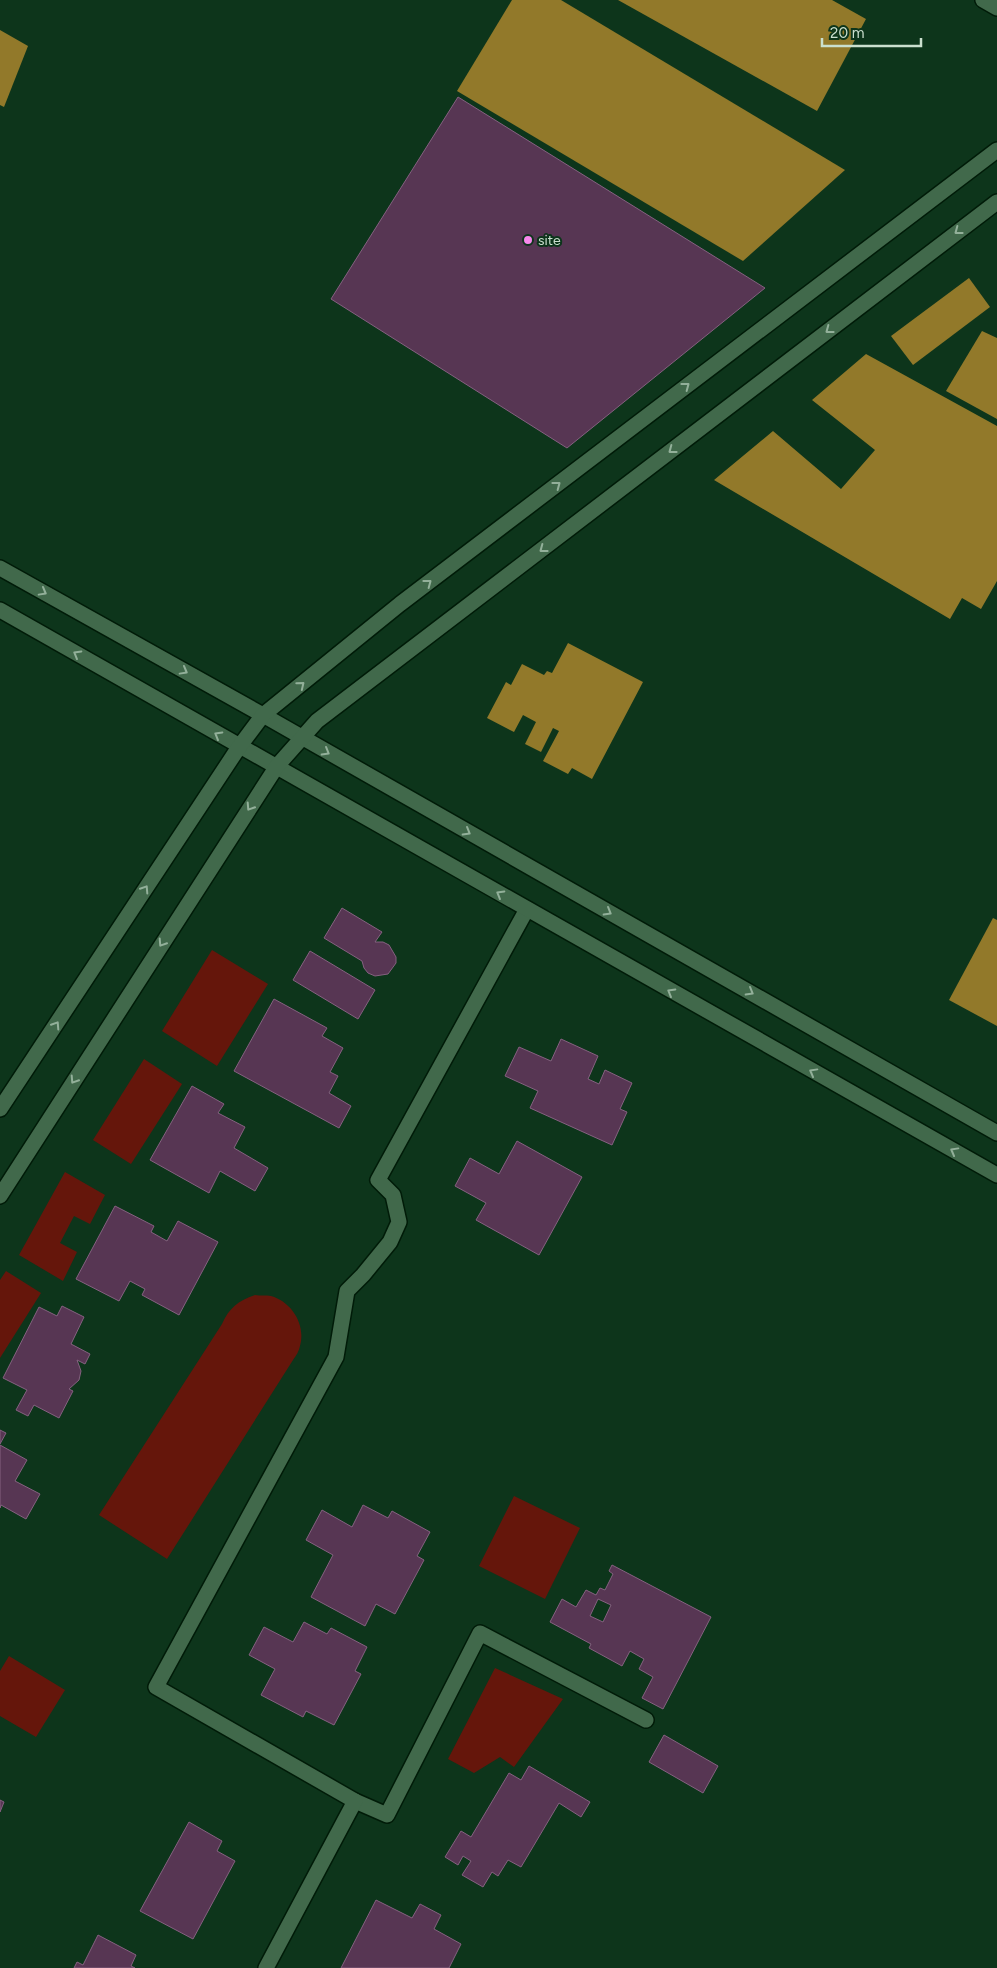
<svg xmlns="http://www.w3.org/2000/svg" width="997" height="1968" font-family="Figtree,sans-serif">
	<rect width="100%" height="100%" fill="#0d351b"/>
	<g fill="#65160b">
		<path d="M212,950L268,984L217,1066L162,1031Z"/>
		<path d="M144,1059L182,1084L131,1164L93,1140Z"/>
		<path d="M65,1172L105,1195L90,1224L74,1216L60,1243L77,1252L63,1281L19,1255Z"/>
		<path d="M6,1271L41,1293L0,1358V1280Z"/>
		<path d="M255,1295C260,1296 266,1295 271,1296C292,1302 306,1325 300,1346C299,1351 296,1356 293,1360L167,1559L99,1515L222,1324C229,1308 238,1301 255,1295Z"/>
		<path d="M514,1496L580,1528L545,1599L479,1566Z"/>
		<path d="M9,1656L65,1690L36,1737L0,1716V1671Z"/>
		<path d="M495,1668L563,1699L514,1767L500,1757L474,1773L448,1759Z"/>
	</g>
	<g fill="#92792a">
		<path d="M512,0H561L845,170L743,261L457,91Z"/>
		<path d="M618,0H832L866,19L817,111Z"/>
		<path d="M0,30L28,46L4,107L0,105Z"/>
		<path d="M969,278L990,307L913,365L891,336Z"/>
		<path d="M982,331L997,338V419L946,391Z"/>
		<path d="M866,354L997,426V581L981,609L962,598L950,619L714,480L773,431L841,489L875,450L812,400Z"/>
		<path d="M568,643L643,682L592,779L572,768L568,774L543,761L559,731L553,728L541,752L525,744L536,722L523,715L514,732L487,718L506,682L511,685L522,664L544,675L547,671L552,673Z"/>
		<path d="M993,918L997,920V1026L949,1000Z"/>
	</g>
	<g fill="#573653" stroke="#856180" fill-rule="evenodd">
		<path d="M458,97L765,288L567,448L331,299Z"/>
		<path d="M342,908L382,932L375,942H383L389,945L396,957V963L388,974L375,976L368,973L364,968L362,961L324,938Z"/>
		<path d="M310,951L375,990L358,1019L293,980Z"/>
		<path d="M274,999L327,1028L322,1036L343,1048L330,1072L338,1076L329,1093L351,1106L339,1128L234,1071Z"/>
		<path d="M561,1039L598,1056L588,1079L599,1084L605,1070L632,1083L620,1109L627,1112L612,1145L530,1108L538,1091L505,1076L519,1047L551,1061Z"/>
		<path d="M192,1086L224,1104L218,1113L245,1127L234,1148L268,1168L255,1191L220,1171L209,1193L150,1160Z"/>
		<path d="M517,1141L582,1177L539,1255L476,1220L486,1203L455,1186L470,1158L499,1174Z"/>
		<path d="M115,1206L154,1226L151,1232L167,1241L178,1221L218,1242L179,1315L142,1295L145,1289L130,1281L119,1301L76,1279Z"/>
		<path d="M62,1306L84,1317L71,1344L90,1354L85,1364L77,1360L81,1371L79,1380L69,1389L73,1391L59,1418L34,1405L28,1416L16,1410L27,1390L3,1378L39,1307L57,1316Z"/>
		<path d="M0,1430L6,1433L0,1444Z"/>
		<path d="M0,1445L27,1460L15,1481L40,1494L26,1519L1,1505L0,1508Z"/>
		<path d="M363,1505L388,1518L392,1511L430,1532L417,1556L424,1560L395,1614L376,1604L365,1626L311,1597L333,1555L306,1540L322,1510L352,1527Z"/>
		<path d="M612,1565L711,1617L663,1709L642,1698L653,1677L639,1669L644,1659L630,1651L622,1666L589,1648L591,1644L550,1622L562,1599L576,1607L586,1590L596,1595L600,1588L605,1590L613,1574L609,1571ZM598,1599L611,1605L603,1622L590,1616Z"/>
		<path d="M304,1622L327,1634L331,1628L367,1647L355,1671L361,1674L334,1725L306,1711L303,1717L261,1695L275,1669L249,1655L264,1627L293,1642Z"/>
		<path d="M664,1735L718,1766L703,1793L649,1762Z"/>
		<path d="M529,1766L590,1802L581,1817L559,1803L521,1867L508,1860L498,1876L492,1872L483,1887L462,1875L471,1861L463,1856L458,1865L445,1857L461,1831L471,1837L509,1773L521,1780Z"/>
		<path d="M0,1800L4,1802L0,1812Z"/>
		<path d="M189,1822L222,1841L217,1851L235,1861L193,1939L140,1911Z"/>
		<path d="M376,1900L412,1918L420,1904L441,1915L434,1929L461,1944L449,1968H341Z"/>
		<path d="M98,1935L136,1955L131,1966L135,1968H74L77,1962L83,1965Z"/>
	</g>
	<g fill="none" stroke-linecap="round" stroke-linejoin="round">
		<g stroke="#001b08" stroke-width="18">
			<g id="street">
				<path d="M983,0L997,8"/>
				<path d="M355,1801L387,1815L480,1633L646,1720"/>
				<path d="M266,1968L355,1801L156,1687L336,1357L347,1291L363,1275L390,1242L399,1222L393,1195L378,1180L527,909"/>
			</g>
		</g>
		<g stroke="#001b08" stroke-width="18">
			<g id="secondary">
				<path d="M0,568L263,715L997,1133"/>
				<path d="M0,610L997,1175"/>
				<path d="M0,1109L239,747L263,715L400,604L997,150"/>
				<path d="M0,1196L277,766L317,721L997,202"/>
			</g>
		</g>
		<use href="#street" stroke="#41694b" stroke-width="15"/>
		<use href="#secondary" stroke="#41694b" stroke-width="15"/>
	</g>
	<defs><path id="oneway-chevron" d="M-2-3.5L2.5 0L-2 3.5" fill="none" stroke-width="1.6" stroke-linecap="round" stroke-linejoin="round" transform="scale(1.25)"/></defs>
	<g stroke="#93b09a">
		<use href="#oneway-chevron" transform="translate(958 231) rotate(143)"/>
		<use href="#oneway-chevron" transform="translate(829 330) rotate(143)"/>
		<use href="#oneway-chevron" transform="translate(686 386) rotate(-37)"/>
		<use href="#oneway-chevron" transform="translate(672 450) rotate(143)"/>
		<use href="#oneway-chevron" transform="translate(557 485) rotate(-37)"/>
		<use href="#oneway-chevron" transform="translate(543 549) rotate(143)"/>
		<use href="#oneway-chevron" transform="translate(428 583) rotate(-37)"/>
		<use href="#oneway-chevron" transform="translate(43 592) rotate(29)"/>
		<use href="#oneway-chevron" transform="translate(77 654) rotate(-150)"/>
		<use href="#oneway-chevron" transform="translate(184 671) rotate(29)"/>
		<use href="#oneway-chevron" transform="translate(301 685) rotate(-39)"/>
		<use href="#oneway-chevron" transform="translate(218 735) rotate(-150)"/>
		<use href="#oneway-chevron" transform="translate(326 752) rotate(30)"/>
		<use href="#oneway-chevron" transform="translate(250 807) rotate(123)"/>
		<use href="#oneway-chevron" transform="translate(467 832) rotate(30)"/>
		<use href="#oneway-chevron" transform="translate(145 889) rotate(-57)"/>
		<use href="#oneway-chevron" transform="translate(500 894) rotate(-150)"/>
		<use href="#oneway-chevron" transform="translate(608 912) rotate(30)"/>
		<use href="#oneway-chevron" transform="translate(162 943) rotate(123)"/>
		<use href="#oneway-chevron" transform="translate(671 992) rotate(-150)"/>
		<use href="#oneway-chevron" transform="translate(750 992) rotate(30)"/>
		<use href="#oneway-chevron" transform="translate(56 1025) rotate(-57)"/>
		<use href="#oneway-chevron" transform="translate(813 1072) rotate(-151)"/>
		<use href="#oneway-chevron" transform="translate(74 1080) rotate(123)"/>
		<use href="#oneway-chevron" transform="translate(954 1151) rotate(-151)"/>
	</g>
	<circle fill="#f788eb" stroke="#0d351b" stroke-width="2" cx="528" cy="240" r="5"/>
	<g text-anchor="middle" dominant-baseline="central" stroke-width="4" stroke-linejoin="round" paint-order="stroke">
		<g font-size="14" fill="#cadfce" stroke="#0d351b" text-anchor="start">
			<text x="538" y="240">site</text>
		</g>
	</g>
	<path d="M822 38v8h99v-8" fill="none" stroke="#cadfce" stroke-width="2.5"/>
	<text x="830" y="38" font-size="15" fill="#cadfce" stroke="#0d351b" stroke-width="4" paint-order="stroke">20 m</text>
</svg>
